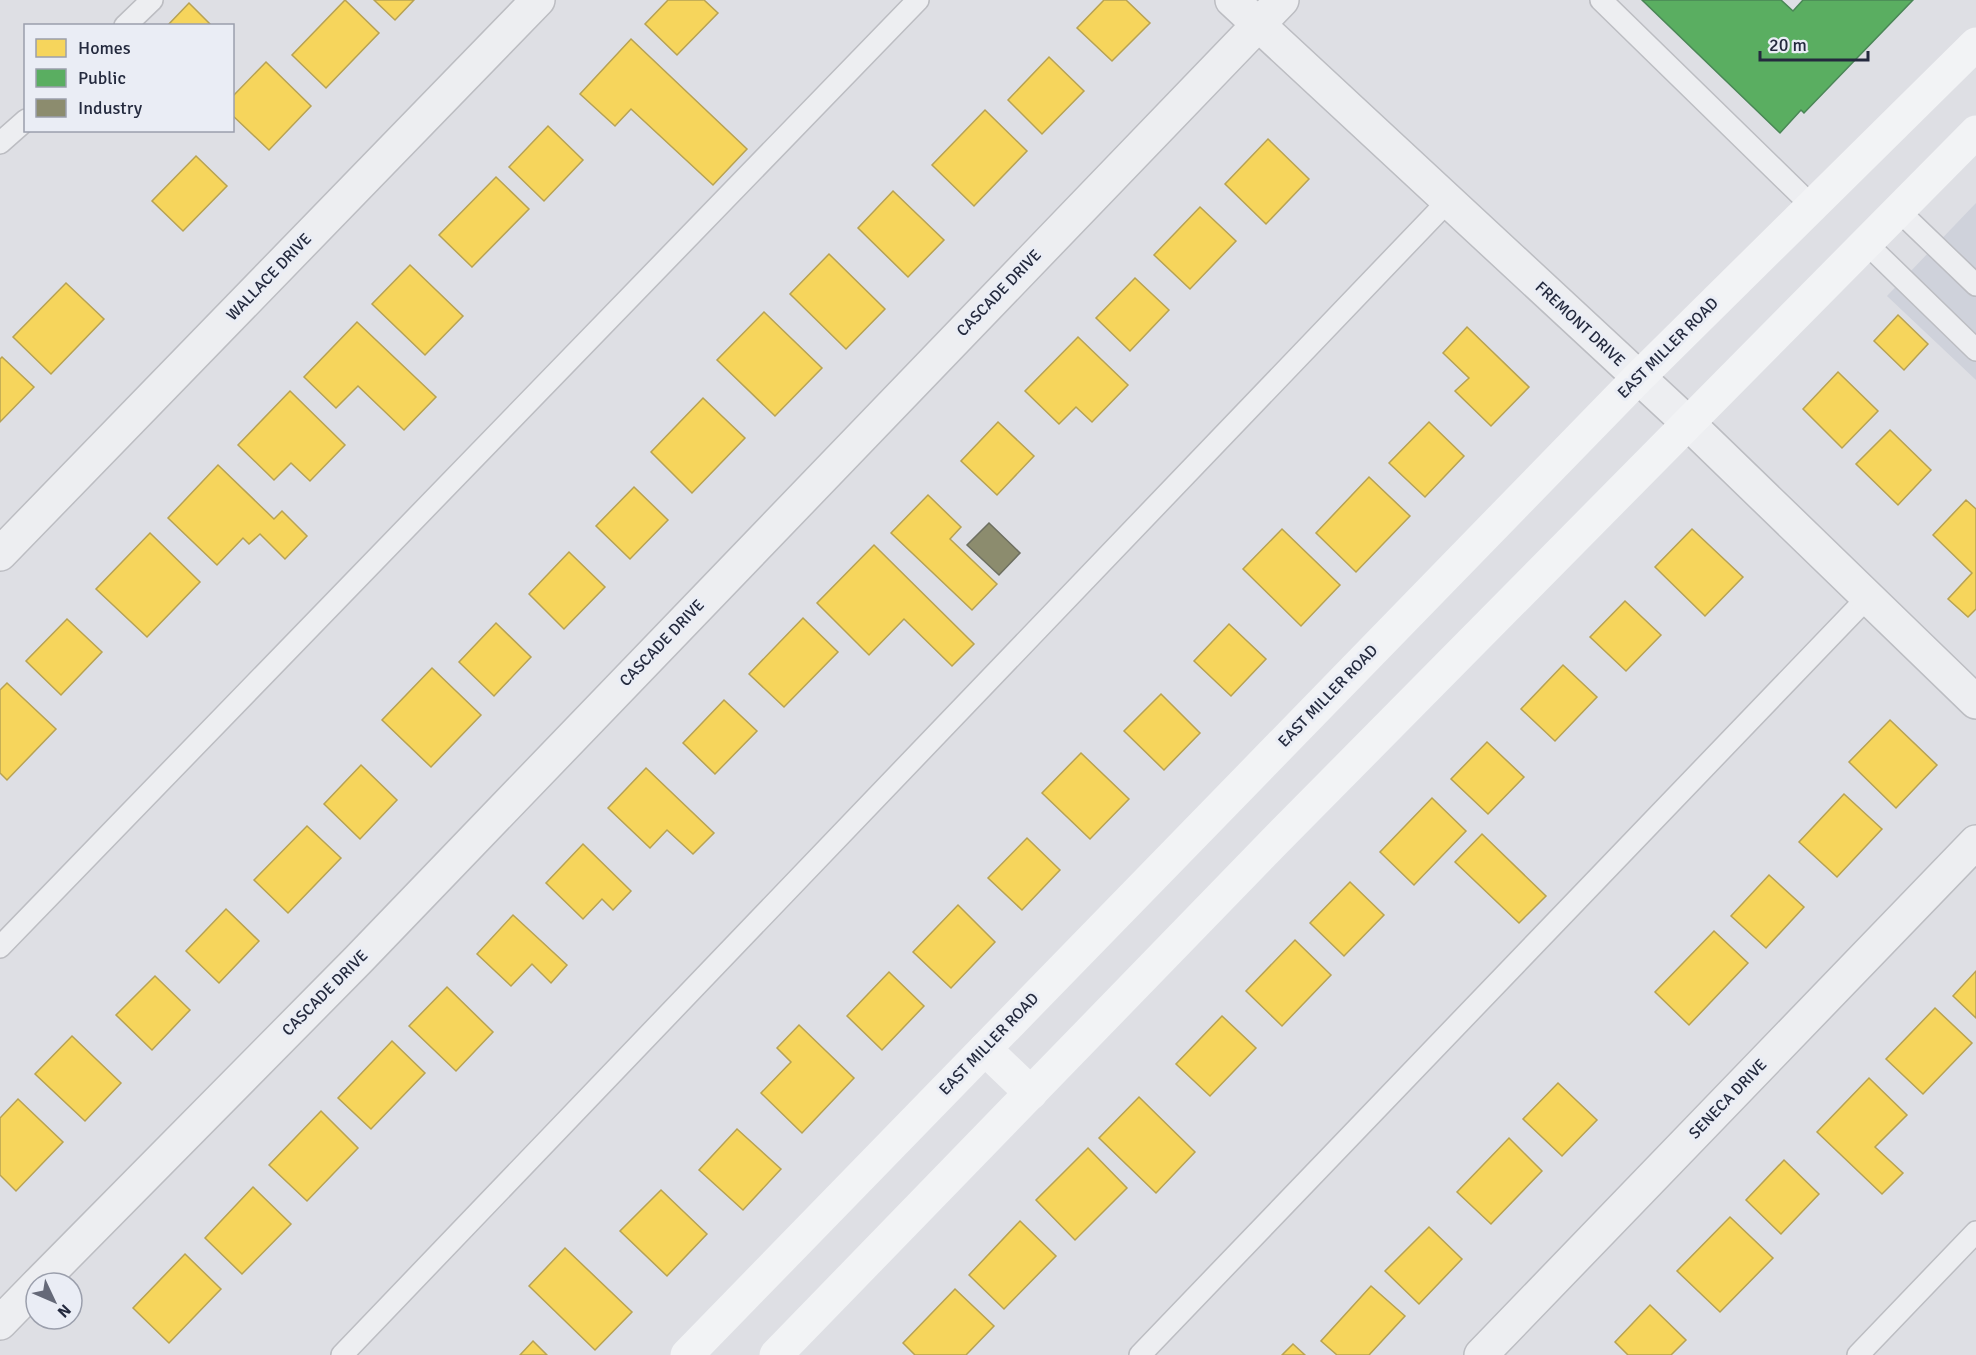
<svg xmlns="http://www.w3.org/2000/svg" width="1976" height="1355" font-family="Signika,sans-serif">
	<rect width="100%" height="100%" fill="#dedfe4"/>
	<path fill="#cfd2db" d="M1976,203V380L1887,296Z"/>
	<g fill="#f6d55c" stroke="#b7a253" stroke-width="1.5">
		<path d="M345,0L379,33L326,88L292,55Z"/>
		<path d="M374,0H414L395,20Z"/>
		<path d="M668,0H704L718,13L677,55L645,24Z"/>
		<path d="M1104,0H1126L1150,23L1112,61L1077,28Z"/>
		<path d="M189,3L212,26H167Z"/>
		<path d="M631,39L747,149L713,185L631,109L615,126L580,94Z"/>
		<path d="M1049,57L1084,91L1042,134L1008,100Z"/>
		<path d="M266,62L311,106L269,150L232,115V97Z"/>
		<path d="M985,110L1027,151L974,206L932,165Z"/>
		<path d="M548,126L583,160L544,201L509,167Z"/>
		<path d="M1268,139L1309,179L1266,224L1225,184Z"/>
		<path d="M196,156L227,186L183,231L152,201Z"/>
		<path d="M496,177L529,209L472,267L439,235Z"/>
		<path d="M893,191L944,240L908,277L858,228Z"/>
		<path d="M1200,207L1236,241L1190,289L1154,255Z"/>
		<path d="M829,254L885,309L846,349L790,294Z"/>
		<path d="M410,265L463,316L425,355L372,304Z"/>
		<path d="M1135,278L1169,310L1130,351L1096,318Z"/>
		<path d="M66,283L104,319L51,374L13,337Z"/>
		<path d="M764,312L822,368L775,416L717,360Z"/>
		<path d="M1898,315L1928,344L1904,370L1874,341Z"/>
		<path d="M357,322L436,397L404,430L358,386L336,408L304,377Z"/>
		<path d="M1467,327L1529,387L1491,426L1455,391L1469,378L1443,353Z"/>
		<path d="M1078,337L1128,385L1092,422L1076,407L1059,424L1025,391Z"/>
		<path d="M2,357L34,387L0,422V359Z"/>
		<path d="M1838,372L1878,411L1842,448L1803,409Z"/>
		<path d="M290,391L345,445L310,481L291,463L274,480L238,445Z"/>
		<path d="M703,398L745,438L692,493L651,452Z"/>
		<path d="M998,422L1034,456L997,495L961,461Z"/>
		<path d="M1429,422L1464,456L1425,497L1389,463Z"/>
		<path d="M1890,430L1931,470L1898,505L1856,464Z"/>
		<path d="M218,465L274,519L282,511L307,536L285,559L260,534L249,544L243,538L217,565L168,518Z"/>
		<path d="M1369,477L1410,516L1356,572L1316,533Z"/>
		<path d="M634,487L668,520L630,559L596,526Z"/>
		<path d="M928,495L961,527L950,539L997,584L972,610L891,533Z"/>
		<path d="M1966,500L1976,509V609L1968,617L1948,599L1972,573L1933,535Z"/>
		<path d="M1282,529L1340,585L1301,626L1243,569Z"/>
		<path d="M1692,529L1743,577L1705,616L1655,567Z"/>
		<path d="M150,533L200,582L147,637L96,589Z"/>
		<path d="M874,545L974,644L952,666L904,619L869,655L817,603Z"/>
		<path d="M569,552L605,587L564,629L529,594Z"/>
		<path d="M1625,601L1661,635L1626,671L1590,637Z"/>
		<path d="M803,618L838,652L784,707L749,674Z"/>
		<path d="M67,619L102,652L61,695L26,661Z"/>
		<path d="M496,623L531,657L494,696L459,662Z"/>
		<path d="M1229,624L1266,659L1231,696L1194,661Z"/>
		<path d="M1563,665L1597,697L1555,741L1521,709Z"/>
		<path d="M432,668L481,715L431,767L382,720Z"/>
		<path d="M7,683L56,729L7,780L0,773V690Z"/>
		<path d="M1161,694L1200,733L1164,770L1124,731Z"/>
		<path d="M724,700L757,731L715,774L683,743Z"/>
		<path d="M1890,720L1937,765L1896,808L1849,762Z"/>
		<path d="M1487,742L1524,777L1488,814L1451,779Z"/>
		<path d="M1081,753L1129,799L1090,839L1042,793Z"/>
		<path d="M361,765L397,800L360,839L324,804Z"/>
		<path d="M646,768L714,833L693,854L667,830L650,848L608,808Z"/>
		<path d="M1844,794L1882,829L1837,877L1799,842Z"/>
		<path d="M1432,798L1466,831L1414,885L1380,852Z"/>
		<path d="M307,826L341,858L288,913L254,880Z"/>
		<path d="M1482,834L1546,896L1519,923L1455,862Z"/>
		<path d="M1027,838L1060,870L1022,910L988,878Z"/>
		<path d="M583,844L631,891L613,910L602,899L583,919L546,883Z"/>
		<path d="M1769,875L1804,907L1766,948L1731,916Z"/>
		<path d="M1350,882L1384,915L1344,956L1310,923Z"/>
		<path d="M958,905L995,942L951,988L913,952Z"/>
		<path d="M226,909L259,941L219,983L186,951Z"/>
		<path d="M513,915L567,965L551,983L532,964L511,986L477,954Z"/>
		<path d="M1714,931L1748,963L1689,1025L1655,992Z"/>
		<path d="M1295,940L1331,975L1282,1026L1246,991Z"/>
		<path d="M1976,971V1018L1953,996Z"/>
		<path d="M889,972L924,1006L882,1050L847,1016Z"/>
		<path d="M155,976L190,1010L152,1050L116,1015Z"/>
		<path d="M447,987L493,1032L456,1071L409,1026Z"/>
		<path d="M1935,1008L1972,1043L1923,1094L1886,1059Z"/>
		<path d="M1222,1016L1256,1048L1210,1096L1176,1064Z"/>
		<path d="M799,1025L854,1078L802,1133L761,1093L791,1062L777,1048Z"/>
		<path d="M72,1036L121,1083L85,1121L35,1074Z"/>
		<path d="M392,1041L425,1073L371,1129L338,1098Z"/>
		<path d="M1869,1078L1907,1115L1875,1147L1903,1173L1882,1194L1817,1132Z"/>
		<path d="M1558,1083L1597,1120L1562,1156L1523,1119Z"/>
		<path d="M1139,1097L1195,1152L1156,1193L1099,1138Z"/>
		<path d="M18,1099L63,1142L16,1191L0,1175V1118Z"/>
		<path d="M321,1111L358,1148L307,1201L269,1165Z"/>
		<path d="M737,1129L781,1169L743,1210L699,1170Z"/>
		<path d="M1509,1138L1542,1171L1491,1224L1457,1192Z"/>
		<path d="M1088,1148L1127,1188L1075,1240L1036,1200Z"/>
		<path d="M1784,1160L1819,1194L1781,1234L1746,1200Z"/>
		<path d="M253,1187L291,1224L242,1274L205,1238Z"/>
		<path d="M661,1190L707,1234L667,1276L620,1231Z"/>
		<path d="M1730,1217L1773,1258L1720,1312L1677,1271Z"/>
		<path d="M1020,1221L1056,1256L1004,1309L969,1275Z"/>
		<path d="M1429,1227L1462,1259L1419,1304L1385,1271Z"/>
		<path d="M565,1248L632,1312L595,1350L529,1286Z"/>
		<path d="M185,1254L221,1289L169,1343L133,1308Z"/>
		<path d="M1371,1286L1405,1316L1369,1355H1337L1321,1341Z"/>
		<path d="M955,1289L994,1326L966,1355H915L903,1343Z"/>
		<path d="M1650,1305L1686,1340L1671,1355H1628L1615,1342Z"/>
		<path d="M533,1341L547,1355H520Z"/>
		<path d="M1293,1344L1305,1355H1282Z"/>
	</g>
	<path fill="#5aae61" stroke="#4a8656" stroke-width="1.5" d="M1642,0H1781L1793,11L1803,0H1913L1804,113L1801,110L1780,133Z"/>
	<path fill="#8c8c6e" stroke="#6d6f60" stroke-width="1.5" d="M989,523L1020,553L999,575L967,545Z"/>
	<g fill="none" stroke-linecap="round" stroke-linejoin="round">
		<g stroke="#bcbdc2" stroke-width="24">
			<g id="lane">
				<path d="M1601,0L1811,205"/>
				<path d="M125,26L152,0"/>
				<path d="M0,143L26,120"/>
				<path d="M1898,210L1976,285"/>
				<path d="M1866,243L1976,350"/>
				<path d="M0,947L918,0"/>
				<path d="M342,1355L1448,201"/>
				<path d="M1140,1355L1868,597"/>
				<path d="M1858,1355L1976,1232"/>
			</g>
		</g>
		<g stroke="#bcbdc2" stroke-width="36">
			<g id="street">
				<path d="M1232,0L1688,423L1976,702"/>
				<path d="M0,554L538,0"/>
				<path d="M39,1283L358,960L1282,0"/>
				<path d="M0,1323L36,1286"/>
				<path d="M1481,1355L1976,842"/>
			</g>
		</g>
		<use href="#lane" stroke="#edeef1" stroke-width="21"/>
		<use href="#street" stroke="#edeef1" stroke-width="33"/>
		<g stroke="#f2f3f5" stroke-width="33">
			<path d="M985,1049L1031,1093"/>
			<path d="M687,1355L1638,378L1976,44"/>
			<path d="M776,1355L1276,840L1976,132"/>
		</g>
	</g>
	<g text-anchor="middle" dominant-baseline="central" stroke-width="6" stroke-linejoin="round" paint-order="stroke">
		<g font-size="16" fill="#242a3e" stroke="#eaedf5">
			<text transform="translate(269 277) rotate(-46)">WALLACE DRIVE</text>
			<text transform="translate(999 293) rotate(-46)">CASCADE DRIVE</text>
			<text transform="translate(1580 324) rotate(43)">FREMONT DRIVE</text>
			<text transform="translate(1668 348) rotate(-45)">EAST MILLER ROAD</text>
			<text transform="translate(662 643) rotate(-46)">CASCADE DRIVE</text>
			<text transform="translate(1328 696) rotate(-46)">EAST MILLER ROAD</text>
			<text transform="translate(325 993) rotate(-45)">CASCADE DRIVE</text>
			<text transform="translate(989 1044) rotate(-46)">EAST MILLER ROAD</text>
			<text transform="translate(1728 1099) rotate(-46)">SENECA DRIVE</text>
		</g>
	</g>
	<rect x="24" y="24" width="210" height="108" fill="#eaedf5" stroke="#9b9fac" stroke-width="1.5"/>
	<rect x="36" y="39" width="30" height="18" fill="#f6d55c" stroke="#9b9fac" stroke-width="1.5"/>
	<text x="78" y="54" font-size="18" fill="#242a3e">Homes</text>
	<rect x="36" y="69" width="30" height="18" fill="#5aae61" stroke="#9b9fac" stroke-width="1.5"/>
	<text x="78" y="84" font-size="18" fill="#242a3e">Public</text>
	<rect x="36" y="99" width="30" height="18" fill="#8c8c6e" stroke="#9b9fac" stroke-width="1.5"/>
	<text x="78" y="114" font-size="18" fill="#242a3e">Industry</text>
	<g transform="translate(54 1301) rotate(134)"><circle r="28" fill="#eaedf5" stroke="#9b9fac" stroke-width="1.5"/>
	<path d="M0-4.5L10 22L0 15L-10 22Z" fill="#656978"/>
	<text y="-9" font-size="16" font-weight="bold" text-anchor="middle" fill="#242a3e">N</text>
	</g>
	<path d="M1760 51v9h108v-9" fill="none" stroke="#242a3e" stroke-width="3"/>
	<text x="1769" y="51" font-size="18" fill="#242a3e" stroke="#eaedf5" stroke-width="4.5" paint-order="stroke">20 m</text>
</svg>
